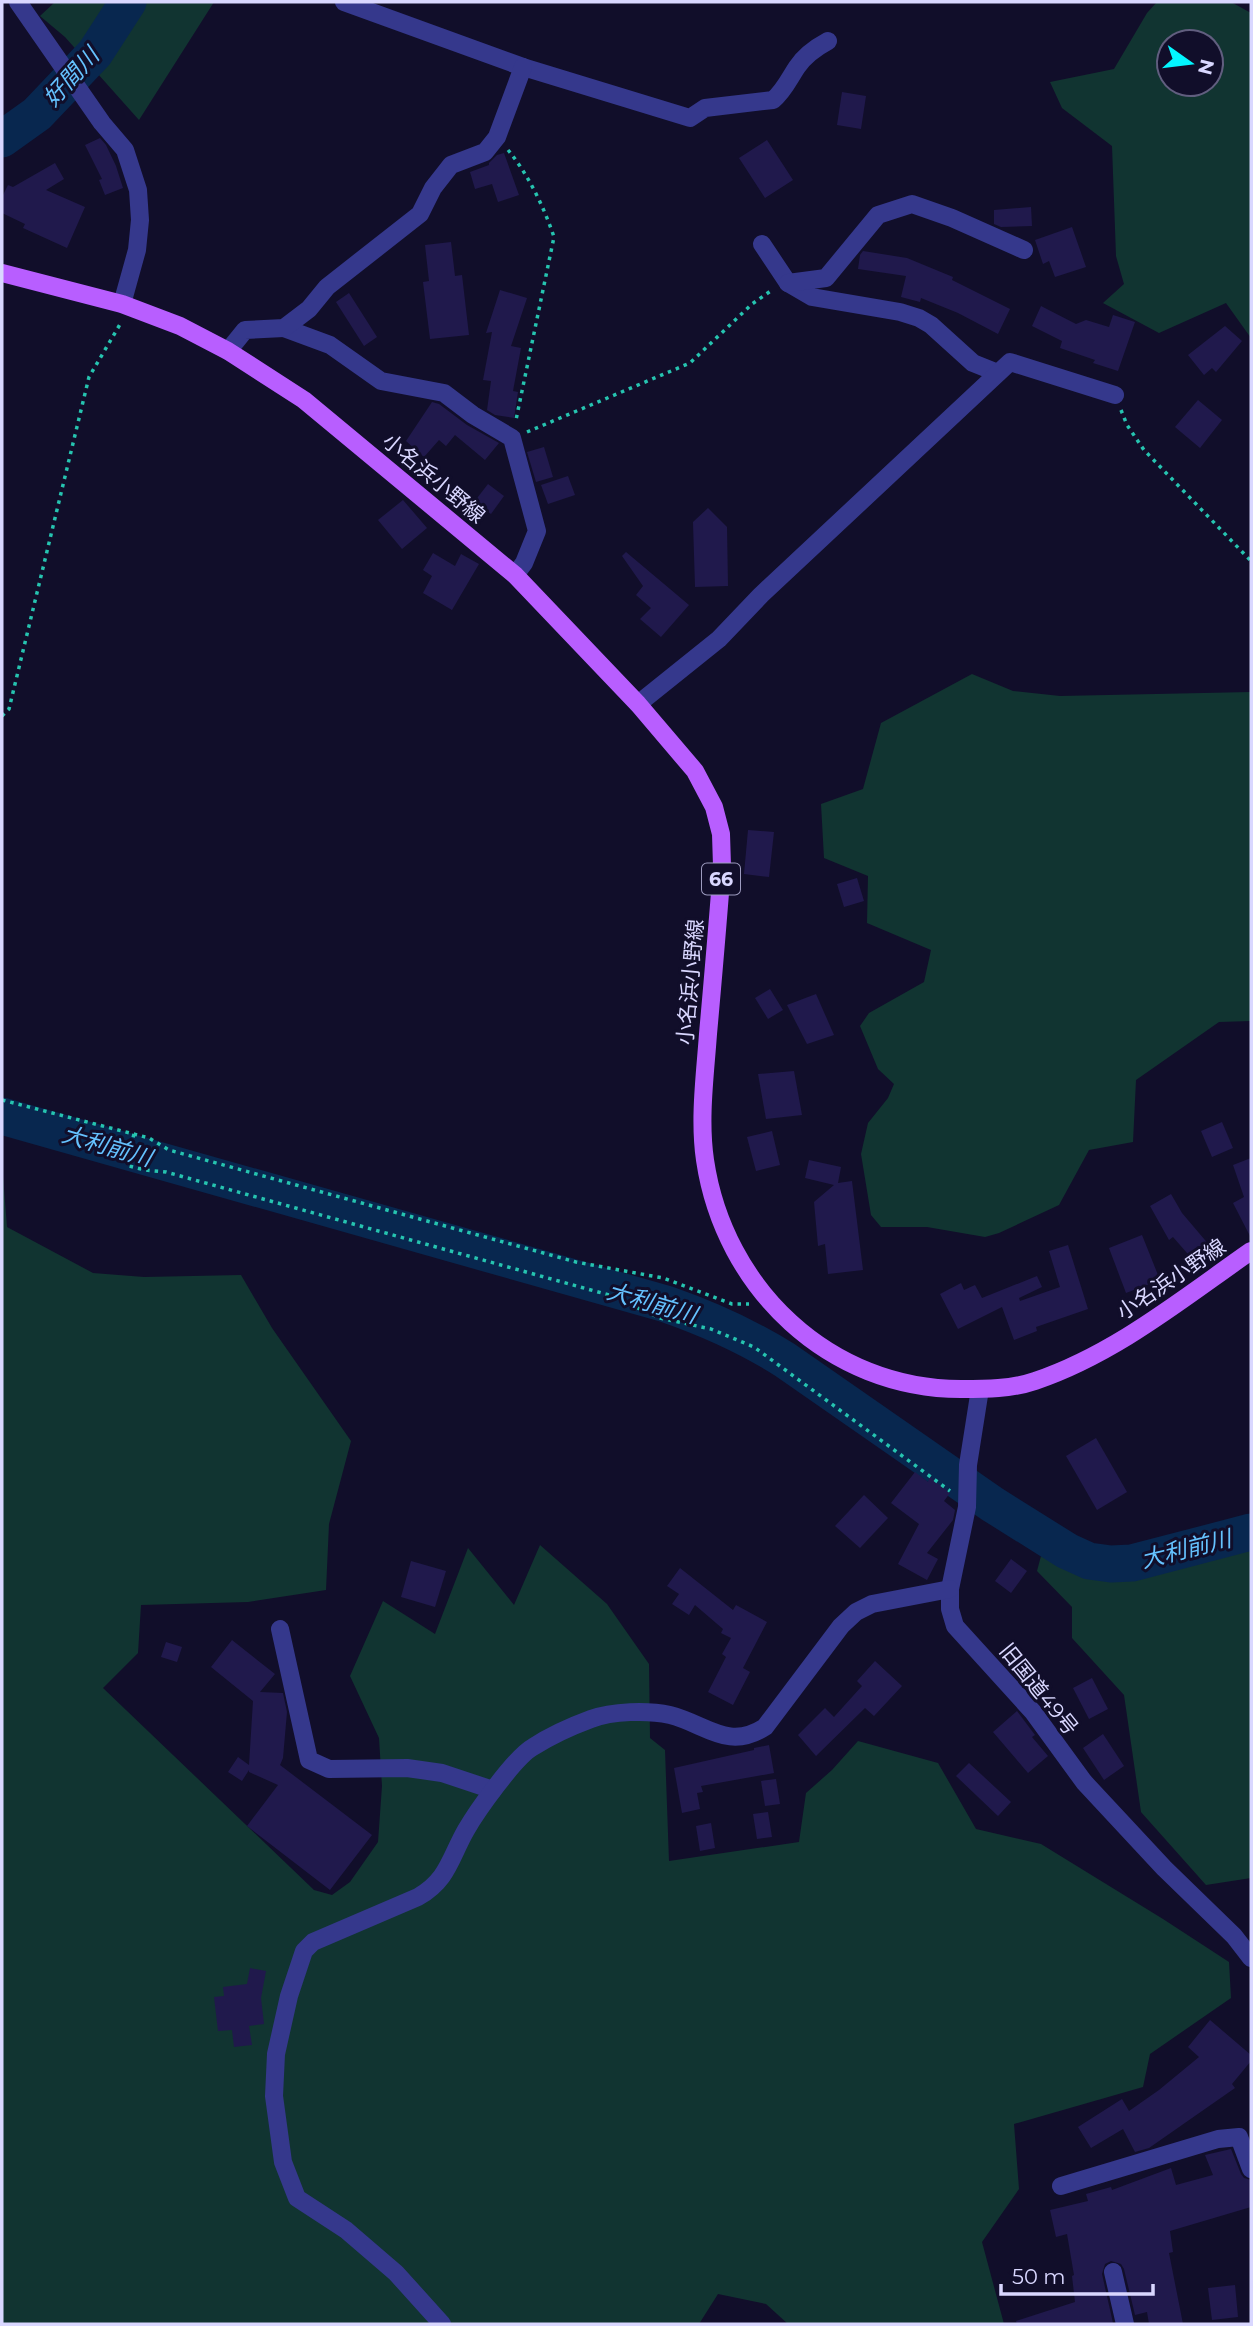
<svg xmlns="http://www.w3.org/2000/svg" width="1253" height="2326" font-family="Montserrat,'Noto Sans JP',sans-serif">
	<rect width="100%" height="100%" fill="#110e2a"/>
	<g fill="#113431" fill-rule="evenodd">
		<path d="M55,2H214L139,120L65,37L40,16Z"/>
		<path d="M1157,2H1231L1251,13V338L1226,303L1159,333L1103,303L1124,284L1116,256L1112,146L1062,108L1050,82L1114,69L1147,13ZM1169,42H1211V84H1169Z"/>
		<path d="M972,674L1013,691L1060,696L1251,692V1021L1219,1022L1136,1080L1133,1142L1089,1150L1059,1205L999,1233L985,1237L927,1227H881L871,1215L861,1154L868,1123L888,1098L894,1084L878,1069L860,1026L869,1013L924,982L931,950L867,923L868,876L824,858L821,804L863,789L881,723Z"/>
		<path d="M2,1163L7,1227L93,1273L144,1277L241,1275L272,1328L351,1441L329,1524L326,1590L248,1602L141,1605L138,1653L103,1688L314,1890L332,1895L350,1882L378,1842L382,1786L379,1738L350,1676L383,1601L435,1634L468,1548L514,1605L540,1545L607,1604L649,1664L650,1738L665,1750L669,1861L799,1842L806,1793L832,1770L858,1741L938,1763L976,1829L1041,1844L1163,1919L1229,1962L1231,1998L1150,2054L1143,2087L1014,2124L1019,2189L982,2242L1004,2324H788L766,2304L718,2294L699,2324H2Z"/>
		<path d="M1251,1543V1878L1206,1885L1141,1812L1124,1695L1072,1638V1607L1037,1571L1041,1556L1086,1567L1166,1566Z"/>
	</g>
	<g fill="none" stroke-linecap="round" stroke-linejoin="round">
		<g stroke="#08274f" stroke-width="37">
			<path d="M2,139L37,114L95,53L128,2"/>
			<path d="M2,1116L666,1304C709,1319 747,1336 785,1360L992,1504L1067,1551L1089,1561L1111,1564L1132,1563L1251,1532"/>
		</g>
	</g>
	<g fill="#20194c">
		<path d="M842,92L866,96L861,129L837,125Z"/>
		<path d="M100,138L106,145L116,166L123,188L105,195L99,180L102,179L85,145Z"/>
		<path d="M767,140L793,180L765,198L739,158Z"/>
		<path d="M504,153L519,195L498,202L492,184L475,189L470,172L489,165V163L497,155Z"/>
		<path d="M55,163L64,179L46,190L85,207L67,248L23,228L25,224L2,213V197L8,185L13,187Z"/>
		<path d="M1031,207L1032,226L1001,227L994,224V210Z"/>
		<path d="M1072,227L1086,267L1055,277L1049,261L1043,264L1035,240Z"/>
		<path d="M451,242L455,276L462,275L469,335L430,339L423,282L429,281L425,245Z"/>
		<path d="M863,251L907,258L953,277L952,280L1010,309L998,334L958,313L921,298L920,302L901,297L906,276L858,269L860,255Z"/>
		<path d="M500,290L527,298L511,346L521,348L513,391L518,392L514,418L495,415L487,410L491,381L483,380L492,332L486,333Z"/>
		<path d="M349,293L377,337L364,346L336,302Z"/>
		<path d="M1041,306L1076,324L1086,320L1109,327L1113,315L1135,322L1118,371L1093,363L1095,360L1060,348L1062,341L1032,326Z"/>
		<path d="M1225,326L1242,341L1216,372L1212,368L1204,375L1188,355Z"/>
		<path d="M1198,400L1222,420L1200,448L1175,427Z"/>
		<path d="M432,402L439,404L467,425L499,443L485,460L455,435L446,446L439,440L424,457L406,441Z"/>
		<path d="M544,447L553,477L536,482L527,452Z"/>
		<path d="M568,476L575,495L548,504L541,485Z"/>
		<path d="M488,484L504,496L491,514L474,502Z"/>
		<path d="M403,500L427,528L402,549L378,520Z"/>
		<path d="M708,508L727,527L728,586L695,587L693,522Z"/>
		<path d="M626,552L689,605L661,637L640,619L651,608L636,595L643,586L622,556Z"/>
		<path d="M433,553L455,566L461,554L479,564L452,610L423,593L432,576L423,570Z"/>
		<path d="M748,830L774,832L769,877L744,874Z"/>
		<path d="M857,878L864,901L844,907L837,884Z"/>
		<path d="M770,989L783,1010L768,1019L755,998Z"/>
		<path d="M816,994L834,1035L807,1044L787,1005Z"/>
		<path d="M794,1071L802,1115L766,1119L758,1074Z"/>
		<path d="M1222,1122L1233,1148L1212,1157L1201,1131Z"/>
		<path d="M772,1131L780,1165L756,1171L747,1137Z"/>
		<path d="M1251,1158V1238L1233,1203L1244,1197L1233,1165Z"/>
		<path d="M809,1160L841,1167L838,1183L852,1181L863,1270L828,1274L825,1244L818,1246L814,1202L834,1185L805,1178Z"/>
		<path d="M1171,1194L1182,1213L1210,1246L1194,1261L1173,1237L1169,1240L1150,1206Z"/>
		<path d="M1142,1235L1160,1280L1126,1293L1109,1248Z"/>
		<path d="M1068,1245L1088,1309L1036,1327L1037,1331L1014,1340L1002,1307L958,1329L940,1294L961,1283L964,1290L975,1285L982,1298L1037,1276L1042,1287L1019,1298L1020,1301L1060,1287L1049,1251Z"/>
		<path d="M1096,1438L1127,1492L1097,1510L1066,1456Z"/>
		<path d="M915,1472L928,1482L930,1477L950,1493L944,1501L955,1510L953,1520L927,1553L938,1559L927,1580L898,1564L919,1524L891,1503Z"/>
		<path d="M864,1495L888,1518L860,1548L835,1526Z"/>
		<path d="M1011,1559L1027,1571L1011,1593L995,1581Z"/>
		<path d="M411,1561L446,1571L435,1607L401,1597Z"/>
		<path d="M680,1568L733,1610L736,1605L767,1622L743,1668L750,1672L733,1705L708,1692L726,1657L722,1654L731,1638L721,1633L723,1629L695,1605L689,1615L672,1604L679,1594L667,1586Z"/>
		<path d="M232,1640L275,1674L260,1692L283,1693L287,1712L283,1758L280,1765L372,1835L330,1890L247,1826L278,1785L249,1772V1770L242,1781L228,1772L238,1757L249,1765L253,1701L211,1667Z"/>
		<path d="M166,1642L182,1647L177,1662L161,1657Z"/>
		<path d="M875,1661L902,1686L874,1716L865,1708L816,1756L798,1735L825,1708L834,1717L862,1686L857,1681Z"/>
		<path d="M1092,1678L1108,1709L1089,1719L1073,1688Z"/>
		<path d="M1017,1711L1035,1735L1032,1737L1048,1756L1028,1773L993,1732Z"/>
		<path d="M1103,1734L1124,1766L1104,1780L1083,1748Z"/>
		<path d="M769,1745L774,1773L701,1786L703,1792L697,1793L700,1809L682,1813L674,1768L754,1750V1748Z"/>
		<path d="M969,1763L1011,1802L998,1816L956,1776Z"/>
		<path d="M776,1779L780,1804L765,1806L761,1781Z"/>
		<path d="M768,1812L772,1837L757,1839L753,1814Z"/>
		<path d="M711,1823L715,1848L700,1851L696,1826Z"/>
		<path d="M250,1968L266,1971L261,1998L264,2024L249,2026L252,2045L234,2047L232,2030L218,2031L214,1997L224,1996L223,1987L247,1984Z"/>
		<path d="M1210,2020L1251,2055V2061L1232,2084L1235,2088L1149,2148L1135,2152L1123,2129L1091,2148L1078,2127L1122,2099L1129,2111L1159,2090L1199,2057L1188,2047Z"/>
		<path d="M1231,2149L1241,2174L1244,2178L1251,2180V2207L1170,2231L1173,2252L1169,2253L1183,2324H1149L1147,2312L1135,2315L1124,2269L1121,2264L1111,2261L1105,2264L1102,2274L1113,2323L1017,2324L1016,2321L1075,2302L1072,2276L1074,2275L1067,2234L1056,2237L1050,2210L1088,2201L1086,2194L1111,2187L1112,2190L1171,2168L1176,2185L1213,2175L1205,2155Z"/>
		<path d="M1235,2285L1238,2317L1212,2320L1208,2288Z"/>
	</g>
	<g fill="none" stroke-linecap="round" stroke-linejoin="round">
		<g stroke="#26c4b0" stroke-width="3.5" stroke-dasharray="3.5 5" stroke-linecap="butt">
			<path d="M508,150C528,174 544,207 554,237L516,420"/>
			<path d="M1121,410L1127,425L1144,450L1251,561"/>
			<path d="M527,432L690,363L752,304L772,290"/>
			<path d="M2,716L9,709L89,377L122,321"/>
			<path d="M2,1100L149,1138L169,1150L576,1262L663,1278L732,1304H749"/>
			<path d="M134,1134L127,1162L129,1166L145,1170L166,1172L609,1295L660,1318L711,1329L754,1347L950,1491"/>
		</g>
		<g stroke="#35388c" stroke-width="18">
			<path d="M18,2L102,123L125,150L138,190L140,220L137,250L122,304"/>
			<path d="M344,2L523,67L690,118L705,108L773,100C784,91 789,79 797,67C805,55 815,48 828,41"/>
			<path d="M762,244L788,283L812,297L900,312L919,318L931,325L973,363L998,373"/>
			<path d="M788,283L826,278L878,215L912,204L952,218L1024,250"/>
			<path d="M284,328L330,345L381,381L444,393L473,415L512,438L537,531L524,563L515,575"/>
			<path d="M228,351L245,330L284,328L309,309L327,287L420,214L433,188L451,165L485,152L497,137L523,67"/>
			<path d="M638,704L719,639L761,595L1010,362L1115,395"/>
			<path d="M980,1389L968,1465L967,1507L950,1589V1609L955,1626L1033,1712L1084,1782L1164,1868L1234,1936L1251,1958"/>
			<path d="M280,1629L309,1760L329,1769L407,1768L442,1773L493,1790"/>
			<path d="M1061,2186L1218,2139L1239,2137L1251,2169"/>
			<path d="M1113,2272L1125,2324"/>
			<path d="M442,2324L396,2273L346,2230L297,2198L283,2162L274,2096L276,2054L289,1996L304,1951L313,1942L418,1897C448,1880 450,1858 466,1830C477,1811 515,1757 533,1747C550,1736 572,1726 591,1719C612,1711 648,1710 670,1715C706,1724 728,1751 765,1727L841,1626L856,1612L872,1604L950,1589"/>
		</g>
		<path stroke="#b85eff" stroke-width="18" d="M2,273L122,304L180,326L228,351L304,400L515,575L638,704L695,771L714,807L721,834L722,866C718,922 713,978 708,1034C705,1076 699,1119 705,1160C724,1289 830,1389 961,1389C985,1389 1012,1389 1035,1381C1115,1354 1182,1299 1251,1251"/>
	</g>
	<g text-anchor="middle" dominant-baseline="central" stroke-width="6" stroke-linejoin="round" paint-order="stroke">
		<rect fill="#110e2a" stroke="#9d9bbf" stroke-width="2" x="702" y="863.5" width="38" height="31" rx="5"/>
		<g font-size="19" font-weight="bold" fill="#d9d7ff">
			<text x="721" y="879">66</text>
		</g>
		<g font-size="21" fill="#d9d7ff" stroke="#110e2a">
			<text transform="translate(434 478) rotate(40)">小名浜小野線</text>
			<text transform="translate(690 982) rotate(-85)">小名浜小野線</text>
			<text transform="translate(1171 1279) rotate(-34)">小名浜小野線</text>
			<text transform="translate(1039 1689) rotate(51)">旧国道49号</text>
		</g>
		<g font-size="23" font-style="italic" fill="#65c2ff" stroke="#110e2a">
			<text transform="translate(71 77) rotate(-48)">好間川</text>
			<text transform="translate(107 1146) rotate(16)">大利前川</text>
			<text transform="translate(652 1303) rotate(16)">大利前川</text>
			<text transform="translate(1186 1549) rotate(-14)">大利前川</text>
		</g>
	</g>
	<rect width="1253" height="2326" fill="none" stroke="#d9d7ff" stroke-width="7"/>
	<g transform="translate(1190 63) rotate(104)"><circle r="33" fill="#110e2a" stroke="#615e7f" stroke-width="2"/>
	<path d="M0-5L12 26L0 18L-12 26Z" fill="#03f6ff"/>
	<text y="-10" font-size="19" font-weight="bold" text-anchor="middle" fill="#d9d7ff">N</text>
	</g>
	<path d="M1001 2284v10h152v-10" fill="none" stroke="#d9d7ff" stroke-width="3.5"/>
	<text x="1012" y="2284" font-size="21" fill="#d9d7ff" stroke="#110e2a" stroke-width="5" paint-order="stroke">50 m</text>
</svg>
